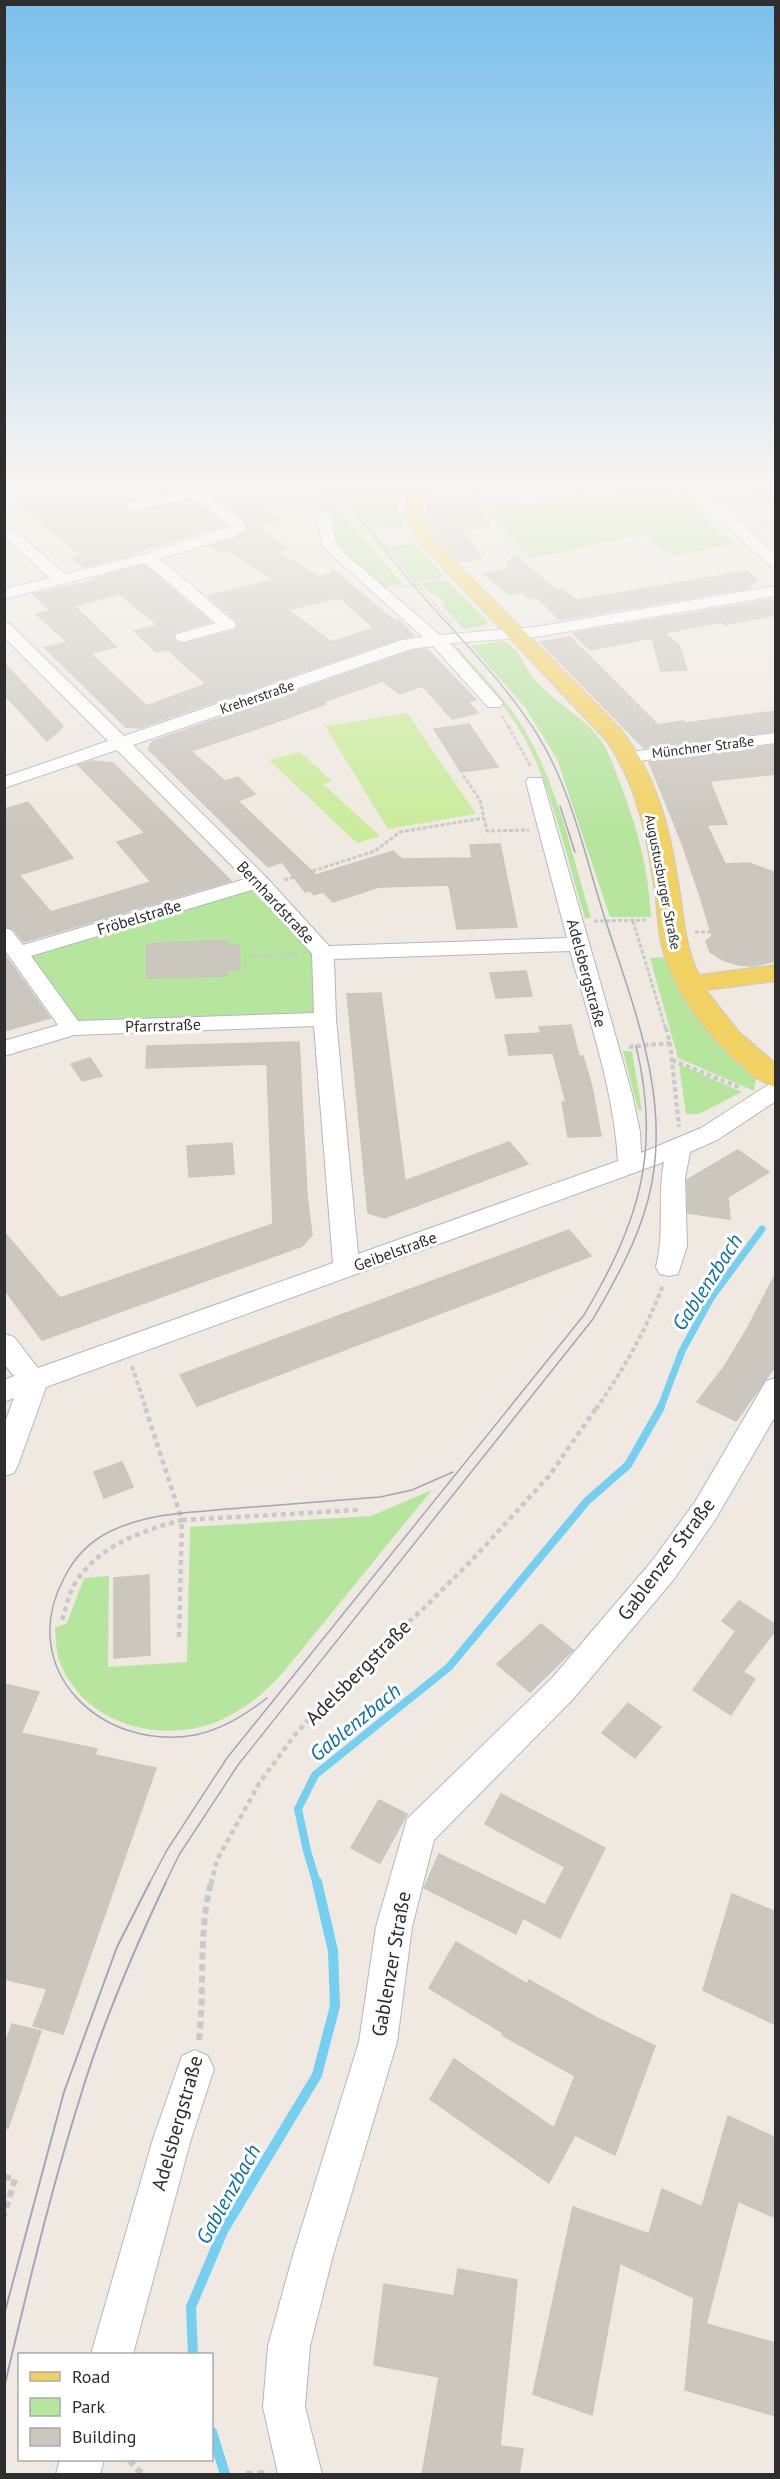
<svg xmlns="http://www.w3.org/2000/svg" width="780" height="2479" font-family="'PT Sans',sans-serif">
	<rect width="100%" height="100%" fill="#efe9e1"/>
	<g fill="#b6e59e">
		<path d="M319,486H325L354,528L402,584L384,587C368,574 351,561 339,544C328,527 341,524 320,507L321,489Z"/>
		<path d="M338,486H406L398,508L405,528L387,529L381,522L370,524L386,546L416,544L444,577L414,582L374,535Z"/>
		<path d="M619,486H672L734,544L672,556L640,535L531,559L483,508L622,490Z"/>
		<path d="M447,580L487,621V625L463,629L442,605L445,604L435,593L431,594L422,584Z"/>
		<path d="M501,641C518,643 525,670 536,681C557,705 584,716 602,742C610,754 614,768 619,780C637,828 648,865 651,917H610L557,759L525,707L471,646Z"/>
		<path d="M458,648C481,674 506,699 524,729C558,786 572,855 591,918H585C566,857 551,780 518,727C500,698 474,674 450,651Z"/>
		<path d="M263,886L323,953L325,1019L72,1028L19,953Z"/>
		<path d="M665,957C683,1008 717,1043 756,1078L754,1091L678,1058L650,958Z"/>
		<path d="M623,1051H632L642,1111L638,1109Z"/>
		<path d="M679,1064L742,1092L699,1114H686Z"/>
		<path d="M432,1490L285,1670C268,1689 252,1704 229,1716C169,1748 83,1727 59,1660C56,1651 56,1638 55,1628L67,1623L84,1578L109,1576L108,1667L187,1662L190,1527L371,1516Z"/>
	</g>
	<g fill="#c9ec9a">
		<path d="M408,713L417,727L476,814L388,829L325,726Z"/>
		<path d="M300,752L332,781L323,784L380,836L357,843L269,760Z"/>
	</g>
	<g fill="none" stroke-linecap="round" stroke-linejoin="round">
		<path stroke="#75cff0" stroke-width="7" d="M660,1409L682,1351L711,1298L762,1229"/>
		<path stroke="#75cff0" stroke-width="8" d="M317,1884L307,1851L298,1809L315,1775L449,1667L587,1501L628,1465L661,1407"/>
		<g stroke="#75cff0" stroke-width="10">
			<path d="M193,2354L191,2307L223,2231L317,2075L335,2006L333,1951L317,1882"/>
			<path d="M212,2432L225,2474"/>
		</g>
	</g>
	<g fill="#cbc7bf" stroke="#cbc5ba" stroke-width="1.5" fill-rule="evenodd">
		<path d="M4,486H171L176,490L125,502L122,508L131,513L192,499L226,525L131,553L133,555L83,567L72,558L81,555L4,492Z"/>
		<path d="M428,486H469L489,525H487L488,527L461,529L482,559L459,562L438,538L427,516Z"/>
		<path d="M235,489L280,520L256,527L289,548L278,552L318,577L330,574L333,570L394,620H399L414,636L401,638L139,728L126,727L45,648L67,642L36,614L50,610L33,594L97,580L95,578L144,565L211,622L176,632L173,636L176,642L184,644L235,630L238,626L236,621L208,596L274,580L228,550L221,552L211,546L234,539L248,529L242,517L212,495ZM119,594L158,625L134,631L156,652L167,649L206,684L147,706L90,653L116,647L75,606ZM338,598L344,601L374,628L332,642L288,610Z"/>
		<path d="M515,555L556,590L562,589L576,600L747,571L758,579L749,588L560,620L538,598L530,599L522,592L509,595L484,574L509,568L506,565Z"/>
		<path d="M768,600L776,601V615L725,625L722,622L709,624L665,633L679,645L687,670L661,671L652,638L590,650L573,633Z"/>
		<path d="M570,637L658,725L683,721L686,723L776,711V731L644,748L540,642Z"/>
		<path d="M427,649L476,700L468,701L478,713L452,719L423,686L399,694L383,681L323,702L326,704L279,721L191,751L225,781L238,777L255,794L238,801L316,875L393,851L402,859L472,858L470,845L500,844L517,927L457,929L449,885L379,887L333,902L323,892L314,895L310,891L305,892L282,862L268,867L148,749L153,741L412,651Z"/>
		<path d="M4,663L63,726L51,738L46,733L49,739L47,741L4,694Z"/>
		<path d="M469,724L498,767L461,772L434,729Z"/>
		<path d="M776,745V774L710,781L727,824L707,825L725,864L749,863L776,873V961L752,966L739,965L723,960L710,952L706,941L712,936L701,899L682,843L649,762Z"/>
		<path d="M93,761L113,763L231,881L24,942L13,929L4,926V809L28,802L73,858L19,875L51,912L151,882L117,842L145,833L78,765Z"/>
		<path d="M228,940V946L239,945L240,963L239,970H227L228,976L147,978V944Z"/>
		<path d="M4,954L50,1018L4,1031Z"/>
		<path d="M526,971L532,996L496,998L490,973Z"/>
		<path d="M381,993L405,1181L509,1142L528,1164L384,1218L368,1213L347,994Z"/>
		<path d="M571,1025L579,1056H583L592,1087L601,1136L568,1137L562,1102H566L553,1053L509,1055L505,1035L541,1033L539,1027Z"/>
		<path d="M299,1042L307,1196L312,1235L302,1246L42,1340L4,1289V1232L60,1298L273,1224L267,1064L146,1068L147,1046Z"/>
		<path d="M90,1058L102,1076L82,1081L71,1064Z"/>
		<path d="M232,1143L234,1174L189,1177L187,1146Z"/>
		<path d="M738,1150L769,1172L728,1197L730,1219L688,1213L687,1180Z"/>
		<path d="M569,1230L591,1256L197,1406L180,1375Z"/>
		<path d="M776,1273V1365L736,1421L697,1402L724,1367L746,1331Z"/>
		<path d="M122,1462L133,1487L104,1498L94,1472Z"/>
		<path d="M149,1575L150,1655L114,1658V1578Z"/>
		<path d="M739,1601L776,1625V1630L743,1672L755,1679L731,1715L693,1690L736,1631L722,1621Z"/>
		<path d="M541,1624L573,1650L530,1692L497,1664Z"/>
		<path d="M4,1684L39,1692L21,1733L97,1749L95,1755L156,1768L63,2034L33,2026L47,1989L4,1979Z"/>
		<path d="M628,1703L661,1727L635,1758L602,1733Z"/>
		<path d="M501,1794L605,1848L560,1938L523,1918L516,1934L424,1888L439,1854L545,1905L565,1867L485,1824Z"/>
		<path d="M379,1800L407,1814L380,1863L351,1848Z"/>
		<path d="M732,1894L776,1912V2025L703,1990Z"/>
		<path d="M456,1942L527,1984L529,1980L597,2018L655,2046L615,2155L575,2135L549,2183L430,2099L454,2059L554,2128L575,2076L502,2035L503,2033L429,1988Z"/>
		<path d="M12,2024L41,2031L8,2128H4V2046Z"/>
		<path d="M728,2116L776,2138V2218L738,2201L706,2324L776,2343V2416L685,2390L694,2298L620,2263L592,2415L533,2394L573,2207L649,2234L662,2189L702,2207Z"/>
		<path d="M458,2269L517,2280L500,2446L523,2449L519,2475H422L439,2377L374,2365L384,2284L454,2296Z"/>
	</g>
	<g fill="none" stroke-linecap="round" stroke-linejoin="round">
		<g stroke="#b4b7c1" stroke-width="2">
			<g id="minor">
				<path d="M180,486H196L201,489L241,519L246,528L233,537L159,559C185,578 208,601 234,622L236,625L234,628L183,642L177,640L175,637L177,634L216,623C191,603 170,582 144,563L4,599V589L50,578L6,538V532H16L65,574L142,555L231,526L193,497L131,511L124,507L126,504L184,490Z"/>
				<path d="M684,486H699L776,555V568L771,567Z"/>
				<path d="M323,511L330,515L336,544L344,553L440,635L535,627L776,586V596L535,637L450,643L503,703L500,707H488L433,646L411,649L133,745L266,877L329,946L567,938L526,782L528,778H542L632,1094L640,1132L641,1153L701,1128L768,1085L776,1083V1101L717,1140L690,1152L685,1178L687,1246L678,1274L669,1276L660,1274L656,1267C665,1232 657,1197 664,1162L46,1387L18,1465L14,1473L4,1476V1425L14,1398L4,1402V1380L14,1376L4,1364V1334L14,1337L38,1368L333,1263L314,1026L74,1035L4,1056V1041L58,1025L4,949V928L11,930L23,945L245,879L117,750L4,788V777L108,741L4,637V622L10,624L124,736L402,640L423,637L324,548L316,515ZM255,889L312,954L314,1013L78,1021L31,956ZM570,951C589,1019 614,1090 618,1161L358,1254L336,1019L334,959Z"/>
				<path d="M776,733V743L631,762L625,761L622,757L625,753L631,752Z"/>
				<path d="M776,1378V1415L715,1520L674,1579L574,1698L434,1840L412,1927L397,2042L333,2255L310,2346L305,2407L322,2474H278L263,2407L268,2346L293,2255L359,2042L376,1927L407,1819L552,1678L652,1561L695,1502L766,1381Z"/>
				<path d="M195,2050L208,2056L214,2069L191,2139L133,2354H91L153,2139L182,2056Z"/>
				<path d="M60,2460H104L100,2474H56Z"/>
			</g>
		</g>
		<g stroke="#c9c9c9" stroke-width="2">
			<path id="major" d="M408,486H426C418,521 429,531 451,557L621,729C660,782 670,830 680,894C684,921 686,949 699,975L776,965V981L706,990L739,1032L776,1064V1087C757,1082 741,1066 728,1053C700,1025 675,991 664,954C658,936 658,917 656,899C648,842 639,786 605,739L422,546C406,526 402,511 408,486Z"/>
		</g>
		<g stroke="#c9c9c9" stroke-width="2" stroke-dasharray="3 1.5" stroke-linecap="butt">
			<path d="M316,486L321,496L318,501"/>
			<path d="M751,486L776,507"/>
			<path d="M759,527L776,524"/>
			<path d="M417,584L452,624"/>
			<path d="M401,587L441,580"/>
			<path d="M502,716L509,728"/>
		</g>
		<g stroke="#c9c9c9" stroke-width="3" stroke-dasharray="4 2" stroke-linecap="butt">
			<path d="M508,726L531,767"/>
			<path d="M463,775L480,800L487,831L529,830"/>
			<path d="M284,880L375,851L400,832L484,818"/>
			<path d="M594,921L647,920"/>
			<path d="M633,921L666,1030"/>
			<path d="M695,932H711"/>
			<path d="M251,956L298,954"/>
		</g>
		<g stroke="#c9c9c9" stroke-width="4" stroke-dasharray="4.5 3" stroke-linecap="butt">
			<path d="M666,1028L670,1043L679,1127"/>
			<path d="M629,1047L670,1043"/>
			<path d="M672,1060L741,1088"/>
			<path d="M132,1366L146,1409"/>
			<path d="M596,1409C624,1369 646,1330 663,1285"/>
		</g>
		<g stroke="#c9c9c9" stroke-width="4.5" stroke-dasharray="5 4" stroke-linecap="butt">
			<path d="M62,1620C66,1608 68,1596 74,1585C97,1546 141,1531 182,1520L145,1407"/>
			<path d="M179,1637L182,1520L359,1510"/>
			<path d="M211,1884L217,1860L260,1782L294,1736L335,1689L424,1608L472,1560L549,1476L597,1407"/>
		</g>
		<g stroke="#c9c9c9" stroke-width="6" stroke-dasharray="7 4.5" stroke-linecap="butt">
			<path d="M199,2040C205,1988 198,1933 211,1882"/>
			<path d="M4,2177L15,2179L4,2215"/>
			<path d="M129,2460L139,2471L146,2474"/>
			<path d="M246,2474L266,2473"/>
		</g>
		<use href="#minor" fill="#fff" fill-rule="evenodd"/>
		<use href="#major" fill="#f2d163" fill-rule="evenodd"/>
		<g stroke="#a3a6b8" stroke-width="1.5">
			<path d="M560,806L575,852"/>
			<path d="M267,1698C245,1715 223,1729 195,1735C102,1752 15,1670 64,1578C74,1558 90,1541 111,1531C151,1512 197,1512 240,1508C286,1504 333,1501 380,1497L412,1490L453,1472"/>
			<path d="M149,1884L167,1850L227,1758L584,1315C638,1224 662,1152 636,1046"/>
			<path d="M165,1884L179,1855L238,1765L593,1319C615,1281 637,1242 648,1200C675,1099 630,1000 601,906C583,848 570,787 537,734C506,685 465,643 426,600C394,563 364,525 335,486"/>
		</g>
		<g stroke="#a3a6b8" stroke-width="2">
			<path d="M4,2315L64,2092L117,1947L150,1882"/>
			<path d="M4,2388C27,2291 50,2193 80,2098C102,2024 133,1952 166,1882"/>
		</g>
	</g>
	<linearGradient id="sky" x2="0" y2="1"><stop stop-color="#7abfeb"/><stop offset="0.58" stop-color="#f8f5f2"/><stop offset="1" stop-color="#f8f5f2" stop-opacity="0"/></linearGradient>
	<rect width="780" height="833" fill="url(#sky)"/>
	<g text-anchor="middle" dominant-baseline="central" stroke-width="6" stroke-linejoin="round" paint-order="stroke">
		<g font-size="14" fill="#2e2e2e" stroke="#fff">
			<text transform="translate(257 697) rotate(-19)">Kreherstraße</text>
			<text transform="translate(703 747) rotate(-7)">Münchner Straße</text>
			<text transform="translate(663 882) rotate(79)">Augustusburger Straße</text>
		</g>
		<g font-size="16" fill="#2e2e2e" stroke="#fff">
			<text transform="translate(276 902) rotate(47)">Bernhardstraße</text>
			<text transform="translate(139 917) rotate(-17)">Fröbelstraße</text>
			<text transform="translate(587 973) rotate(75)">Adelsbergstraße</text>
			<text transform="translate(163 1025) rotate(-2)">Pfarrstraße</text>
			<text transform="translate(395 1251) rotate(-20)">Geibelstraße</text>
		</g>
		<g font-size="20" fill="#2e2e2e" stroke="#fff">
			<text transform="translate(666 1559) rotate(-53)">Gablenzer Straße</text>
			<text transform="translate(358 1672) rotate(-45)">Adelsbergstraße</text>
			<text transform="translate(391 1964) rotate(-80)">Gablenzer Straße</text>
			<text transform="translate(177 2123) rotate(-74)">Adelsbergstraße</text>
		</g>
		<g font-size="21" font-style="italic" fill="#0d6fa3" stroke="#fff">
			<text transform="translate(707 1282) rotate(-57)">Gablenzbach</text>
			<text transform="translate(355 1722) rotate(-39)">Gablenzbach</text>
			<text transform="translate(228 2194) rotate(-61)">Gablenzbach</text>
		</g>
	</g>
	<rect width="780" height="2479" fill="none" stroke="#2e2e2e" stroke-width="12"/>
	<rect x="18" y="2353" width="195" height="108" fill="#ffffff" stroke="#ababab" stroke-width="1.5"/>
	<rect x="30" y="2372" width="30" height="9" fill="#f2d163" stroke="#ababab" stroke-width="1.5"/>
	<text x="72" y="2383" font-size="18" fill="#2e2e2e">Road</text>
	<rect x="30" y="2398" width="30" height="18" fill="#b6e59e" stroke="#ababab" stroke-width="1.5"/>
	<text x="72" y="2413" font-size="18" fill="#2e2e2e">Park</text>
	<rect x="30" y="2428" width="30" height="18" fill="#cbc7bf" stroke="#ababab" stroke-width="1.5"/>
	<text x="72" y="2443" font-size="18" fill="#2e2e2e">Building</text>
</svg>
